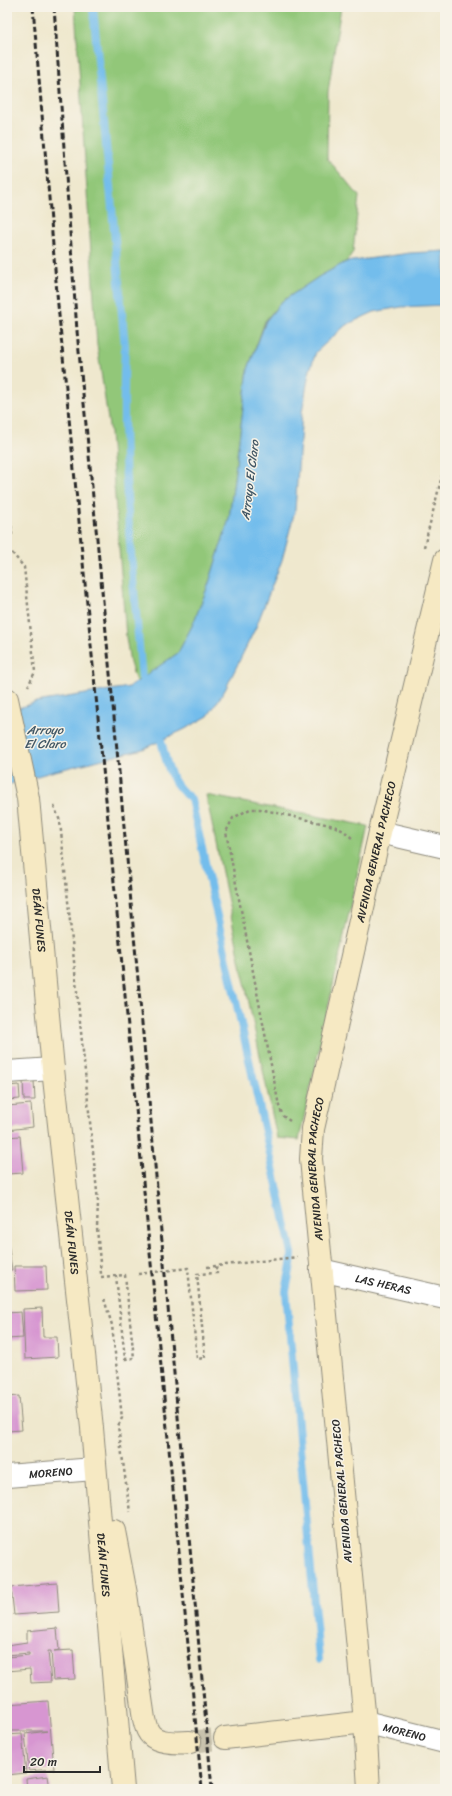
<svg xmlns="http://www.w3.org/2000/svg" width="452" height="1796" font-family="Sriracha,sans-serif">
	<rect width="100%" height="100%" fill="#f7f3e8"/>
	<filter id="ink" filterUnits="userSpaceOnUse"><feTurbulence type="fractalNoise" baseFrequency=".025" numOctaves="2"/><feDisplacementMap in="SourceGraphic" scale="8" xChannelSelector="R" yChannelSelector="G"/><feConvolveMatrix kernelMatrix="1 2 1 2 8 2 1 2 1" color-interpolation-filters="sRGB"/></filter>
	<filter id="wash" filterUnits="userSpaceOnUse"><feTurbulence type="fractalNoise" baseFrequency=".012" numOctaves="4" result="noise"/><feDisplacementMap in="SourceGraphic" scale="16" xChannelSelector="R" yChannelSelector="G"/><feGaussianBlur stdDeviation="0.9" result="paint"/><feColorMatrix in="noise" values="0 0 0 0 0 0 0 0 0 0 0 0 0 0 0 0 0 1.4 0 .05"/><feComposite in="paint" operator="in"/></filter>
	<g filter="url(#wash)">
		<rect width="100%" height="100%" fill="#efe8ce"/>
		<g fill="#92c779" stroke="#5e7952">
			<path d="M75,7H341L328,92L327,158L359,196L353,252L346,262L320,276L281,302L265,321L248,369L229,519L209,583L193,624L178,653L136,682L130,663L126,637L110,433L97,345Z"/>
			<path d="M206,795L368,826L299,1140L277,1138Z"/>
		</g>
		<path fill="#73bdec" stroke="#4f748c" d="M445,251V305L401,307L374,312L346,325L316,352L309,373L302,412L295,510L282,560L256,627L225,690L208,716L185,729L143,749L51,772L7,785V712L36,702L129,687L178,653L193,624L209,583L229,519L248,369L266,321L281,302L320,276L346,262L410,253Z"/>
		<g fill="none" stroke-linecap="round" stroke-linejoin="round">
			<g stroke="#73bdec" stroke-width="8">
				<path d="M93,7L125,346C120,457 132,568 142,678"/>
				<path d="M161,740C167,765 170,783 191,799L292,1253C292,1267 288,1277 286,1292L319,1659"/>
			</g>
		</g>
		<g id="blocks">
			<g fill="#d796d1">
				<path d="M23,1081H34L35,1100H24Z"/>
				<path d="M19,1085L20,1099L7,1100V1086Z"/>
				<path d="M31,1104L33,1127L7,1130V1106Z"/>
				<path d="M20,1136L23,1173L7,1174V1137Z"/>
				<path d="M7,1235L12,1270H7Z"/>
				<path d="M14,1266H46L47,1290L15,1291Z"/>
				<path d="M42,1308L43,1337H57L58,1357L25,1359L23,1309Z"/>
				<path d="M21,1312L23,1338L7,1339V1313Z"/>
				<path d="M19,1396L22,1430L7,1431V1397Z"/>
				<path d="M7,1534L10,1563H7Z"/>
				<path d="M57,1583L59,1612L14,1615L11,1587Z"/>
				<path d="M57,1628L59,1650L54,1651L73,1650L75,1679L53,1680L51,1651H48L51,1682L31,1683L30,1669L7,1671V1657L29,1655V1653L7,1655V1645L27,1642V1631Z"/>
				<path d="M48,1701L54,1769L29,1771L25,1734L48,1731H7V1704Z"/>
				<path d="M22,1734L26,1773L7,1775V1735Z"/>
				<path d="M48,1776L50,1789H27L26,1779Z"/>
			</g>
		</g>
	</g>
	<g filter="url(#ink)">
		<use href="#blocks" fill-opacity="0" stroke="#8d8a7c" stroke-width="1"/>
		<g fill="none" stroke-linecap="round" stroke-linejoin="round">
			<path stroke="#c8c2ad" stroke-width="22" stroke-dasharray="22 11" stroke-linecap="butt" d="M190,1742L225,1738"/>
			<g stroke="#8d8a7c" stroke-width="24">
				<g id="street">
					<path d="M380,832L445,847"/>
					<path d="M7,1072L53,1069"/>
					<path id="s1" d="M321,1270L445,1298"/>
					<path id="s2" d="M7,1476L94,1469"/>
					<path id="s3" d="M365,1722L445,1742"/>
				</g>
			</g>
			<g stroke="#8d8a7c" stroke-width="24">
				<g id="secondary">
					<path id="s4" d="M7,699L28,798L53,1069L92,1428L123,1789"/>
					<path d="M114,1531L126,1594L144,1719C145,1723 146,1728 148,1731C154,1744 178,1743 190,1742"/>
					<path d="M225,1738L365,1722"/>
					<path id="s5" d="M369,1789L365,1722L311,1159L313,1129L380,832L445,560"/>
				</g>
			</g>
			<g stroke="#8d8a7c" stroke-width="2.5" stroke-dasharray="3 3" stroke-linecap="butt">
				<path d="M7,478L12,535L7,547L24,567L35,672L28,686"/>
				<path d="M424,547L445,464"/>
				<path d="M54,806L60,821L98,1202L97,1228L101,1274"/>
				<path d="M290,1121L283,1116L279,1106L226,832L233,818L250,809H260L334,826L344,831L353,839"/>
				<path d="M207,1267L297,1257"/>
				<path d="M138,1274L188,1268L197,1359L205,1358L197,1274L217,1273L216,1266"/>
				<path d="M101,1277L125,1275L134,1358L125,1359L116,1276"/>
				<path d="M104,1299L112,1325L122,1418L118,1426L130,1512"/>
			</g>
			<use href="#street" stroke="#fff" stroke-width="22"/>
			<use href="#secondary" stroke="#f6e9c3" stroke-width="22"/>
			<g stroke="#2b2b2b" stroke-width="3" stroke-dasharray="6 3" stroke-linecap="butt">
				<path d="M33,7L58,305L202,1789"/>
				<path d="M54,7L77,331L111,684L212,1789"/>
			</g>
		</g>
	</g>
	<g text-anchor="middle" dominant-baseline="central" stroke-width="3" stroke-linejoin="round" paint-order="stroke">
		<g font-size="11" fill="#2b2b2b" stroke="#f7f3e8">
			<text stroke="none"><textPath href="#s5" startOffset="947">AVENIDA GENERAL PACHECO</textPath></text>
			<text stroke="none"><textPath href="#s4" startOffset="224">DEÁN FUNES</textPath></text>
			<text stroke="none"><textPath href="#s5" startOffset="623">AVENIDA GENERAL PACHECO</textPath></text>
			<text stroke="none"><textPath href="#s4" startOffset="548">DEÁN FUNES</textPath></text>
			<text stroke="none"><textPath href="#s1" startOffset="64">LAS HERAS</textPath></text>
			<text stroke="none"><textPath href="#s2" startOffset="44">MORENO</textPath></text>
			<text transform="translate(342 1491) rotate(-95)">AVENIDA GENERAL PACHECO</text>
			<text stroke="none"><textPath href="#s4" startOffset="872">DEÁN FUNES</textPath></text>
			<text stroke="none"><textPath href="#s3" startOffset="41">MORENO</textPath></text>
		</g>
		<g font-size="12" font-style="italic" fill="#415765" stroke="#f7f3e8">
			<text transform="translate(250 480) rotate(-83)">Arroyo El Claro</text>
			<text x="45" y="730">Arroyo<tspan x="45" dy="14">El Claro</tspan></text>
		</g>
	</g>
	<rect width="452" height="1796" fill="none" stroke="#f7f3e8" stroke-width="24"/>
	<path d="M24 1766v6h76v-6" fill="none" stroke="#2b2b2b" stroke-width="2"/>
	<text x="30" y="1766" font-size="12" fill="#2b2b2b" stroke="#f7f3e8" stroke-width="3" paint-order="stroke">20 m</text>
</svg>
